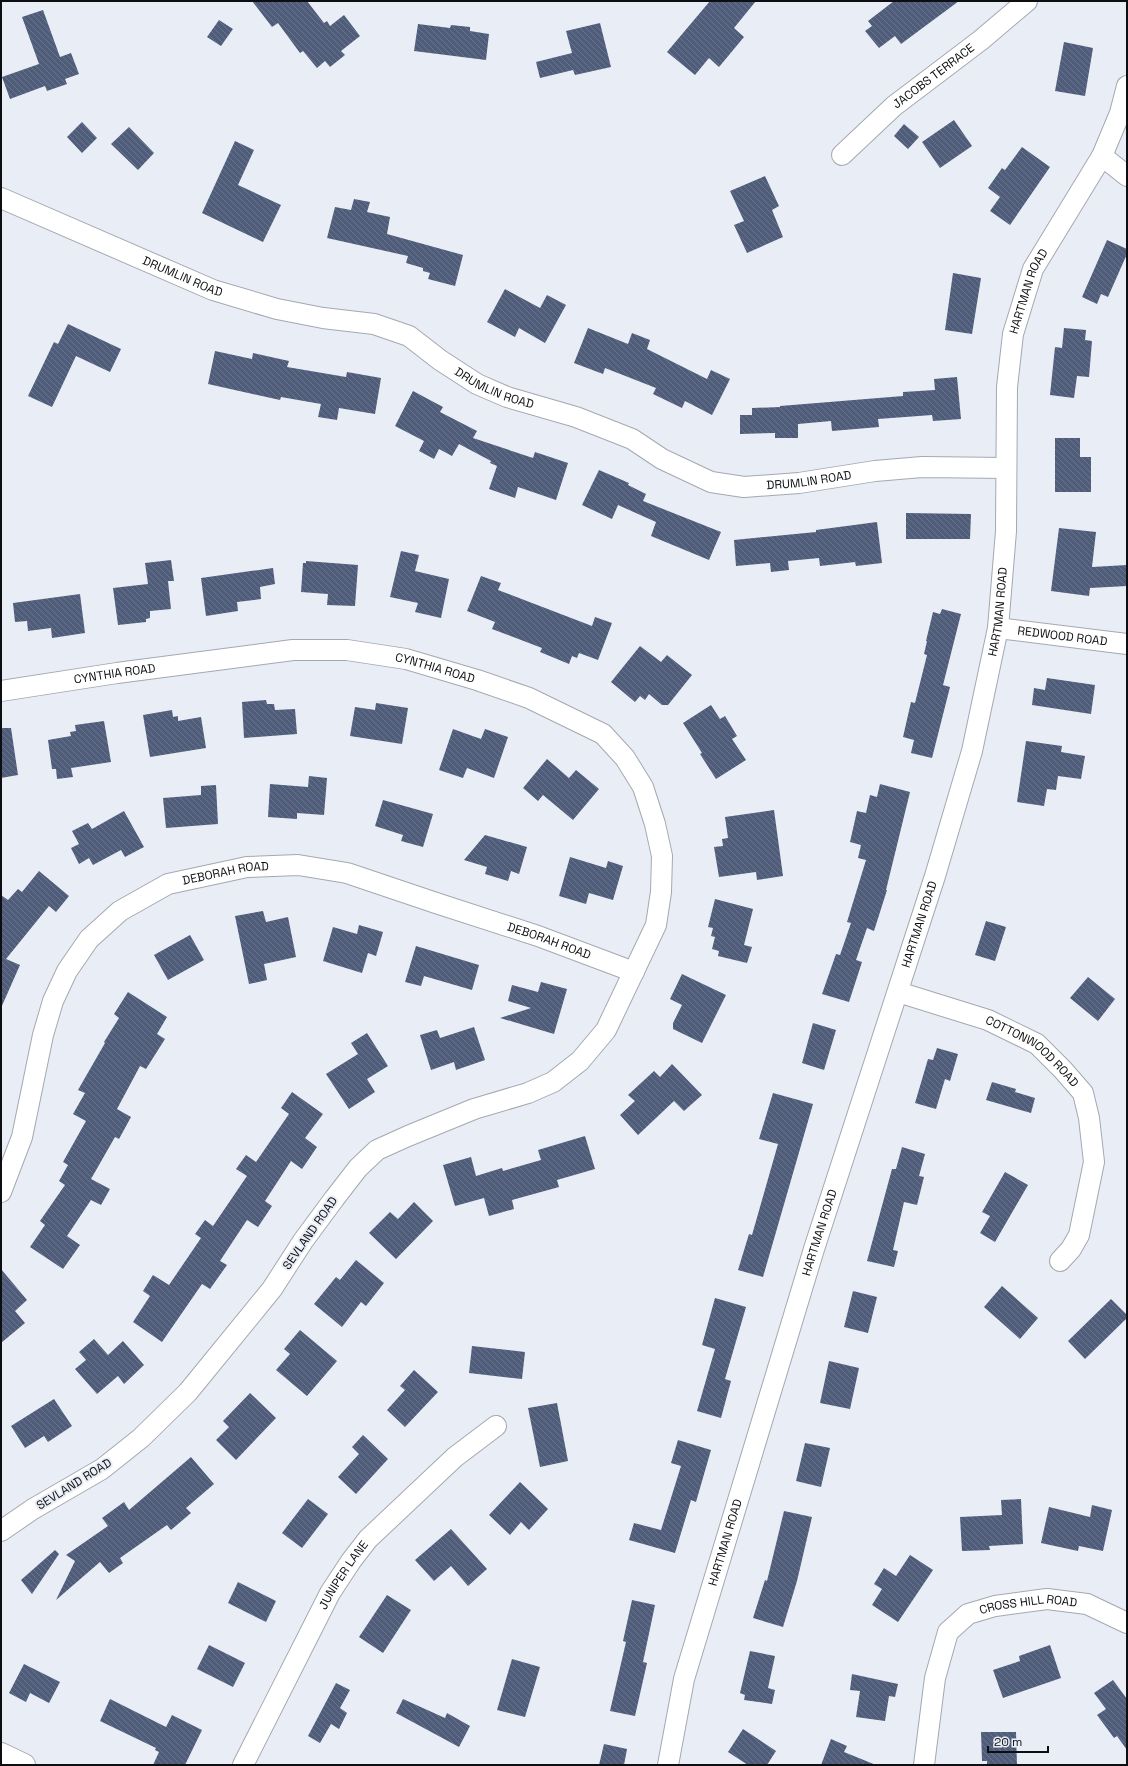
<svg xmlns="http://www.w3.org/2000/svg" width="1128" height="1766" font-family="'Space Grotesk',sans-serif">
	<defs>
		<pattern id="building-back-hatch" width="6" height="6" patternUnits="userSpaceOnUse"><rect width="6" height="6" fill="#4f5d7b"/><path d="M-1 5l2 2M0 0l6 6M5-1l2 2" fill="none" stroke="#69748a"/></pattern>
	</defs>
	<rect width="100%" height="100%" fill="#e9eef6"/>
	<g fill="url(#building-back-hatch)">
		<path d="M252,1H307L324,23L327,21L330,26L344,15L360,36L341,51L345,55L330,67L325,61L317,68L303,51L300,53L278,23L272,27Z"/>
		<path d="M710,1H756L734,28L744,37L719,67L709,58L695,75L667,52Z"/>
		<path d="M894,1H959L901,44L895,36L879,48L865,31L872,26L868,21Z"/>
		<path d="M43,10L60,57L71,53L79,74L65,79L67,84L47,91L45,86L10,99L2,77L39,64L22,17Z"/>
		<path d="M219,20L233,29L221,46L207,37Z"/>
		<path d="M600,23L611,67L575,75L573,70L540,78L536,62L572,53L566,31Z"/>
		<path d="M418,24L450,28L451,25L470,27V31L489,34L486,60L414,51Z"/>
		<path d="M1064,42L1093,48L1085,96L1055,91Z"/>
		<path d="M954,120L972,146L940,168L922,142Z"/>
		<path d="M82,122L97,138L82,153L67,137Z"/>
		<path d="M904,124L919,137L908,149L894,136Z"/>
		<path d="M129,127L154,153L138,170L111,144Z"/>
		<path d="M235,141L254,150L238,185L281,205L263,242L202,213Z"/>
		<path d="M1022,147L1050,167L1010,225L990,211L1000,197L988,188L1002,168L1005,170Z"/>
		<path d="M765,176L779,206L772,210L783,237L747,253L734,225L744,221L730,191Z"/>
		<path d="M354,199L370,202L367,212L390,217L387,234L463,255L455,286L428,279L430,273L423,271V268L406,263L408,256L327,238L335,207L351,210Z"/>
		<path d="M1107,240L1127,249V254L1108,297L1101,294L1097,304L1082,297Z"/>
		<path d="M953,273L981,278L972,334L945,330Z"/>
		<path d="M505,289L540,308L547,295L566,305L545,343L519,328L515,337L487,322Z"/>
		<path d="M68,324L121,349L110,372L76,356L52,407L28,396L54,342L58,344Z"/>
		<path d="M588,328L628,344L632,333L650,340L647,349L707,379L711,370L730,379L712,415L685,401L682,408L653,394L656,388L605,368L603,374L574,363Z"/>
		<path d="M1064,328L1086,330L1085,340L1092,341L1089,377L1077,376L1074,398L1050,395L1055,347L1062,348Z"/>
		<path d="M215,351L252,359L253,353L289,361L287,367L346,377L347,372L381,378L375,414L339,408L337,420L318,417L321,404L281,397L280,400L208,384Z"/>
		<path d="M957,377L961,419L933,421L932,415L878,419L879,427L832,431L831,421L798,424V438H775V433L740,434V415H752V408L780,407V406L903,396V392L935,390L934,379Z"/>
		<path d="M413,391L443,407L440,412L477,431L473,438L533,458L535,452L568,463L556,500L518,487L515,498L489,489L497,466L490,463L491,461L459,444L452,456L439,449L434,459L419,451L424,441L395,426Z"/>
		<path d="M1055,438H1080V457H1091V492H1055Z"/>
		<path d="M599,470L629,483L628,485L646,494L643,501L721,532L709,560L651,536L656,522L618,505L612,519L582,505Z"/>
		<path d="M906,513L971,514L970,539H906Z"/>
		<path d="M877,522L882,563L856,566L855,562L820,566L819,558L788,561L789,570L771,572L770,563L736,566L734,540L816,532V530Z"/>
		<path d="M1059,528L1096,532L1092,567L1127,565V586L1090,588L1089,596L1051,591Z"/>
		<path d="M401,551L419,555L415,571L449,579L441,618L415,612L418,603L390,597Z"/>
		<path d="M171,560L174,581H168L171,609L150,611V618L146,619V622L118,625L113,588L148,584L145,563Z"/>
		<path d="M306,561L358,565L355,606L327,605L328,594L301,592L303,563H306Z"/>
		<path d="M273,568L275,584L260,587L261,599L237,602L238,611L206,616L201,578Z"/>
		<path d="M481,576L501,583L498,590L592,626L595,617L612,623L598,660L579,653L577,658L572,656L569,664L540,652L542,648L492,629L495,622L467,611Z"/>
		<path d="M80,594L85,633L52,638L51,628L28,631L27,621L15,622L13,603Z"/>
		<path d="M942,609L961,614L943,685L950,687L932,758L911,753L914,740L903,737L911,702L915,703L927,655L924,654L927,641H926L933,612L940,614Z"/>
		<path d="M640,646L661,662L667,655L692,675L668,705H662L649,694L645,700L640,696L635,702L611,682Z"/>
		<path d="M1047,678L1095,685L1091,714L1032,705L1034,688L1045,690Z"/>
		<path d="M266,700L267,704H274L275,710L295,709L297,734L244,738L242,702Z"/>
		<path d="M376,703L408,708L402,744L350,736L355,707L375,710Z"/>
		<path d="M711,705L720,719L725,716L737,736L732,739L746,760L716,779L700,754L702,753L683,723Z"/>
		<path d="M172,710L173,717L178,716V721L201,717L206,748L150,757L143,715Z"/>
		<path d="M104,721L111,762L71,768L73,777L57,779L56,769H52L48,740L71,736L70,732L76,731L75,725Z"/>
		<path d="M1,728H11L18,775L1,778Z"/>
		<path d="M453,729L481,739L485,729L508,737L494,778L467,768L463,778L439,770Z"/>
		<path d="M1026,741L1062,746L1061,752L1085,756L1081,779L1058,776L1056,790L1047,789L1044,806L1017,802Z"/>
		<path d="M547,759L569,778L576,770L599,789L573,820L543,795L538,801L523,788Z"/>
		<path d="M309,776L327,778L324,815L297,813V819L268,817L270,784L308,787Z"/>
		<path d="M880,784L910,792L886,890H887L874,931L867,928L856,960L862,962L849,1002L822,994L836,954L840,955L851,923L847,922L866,860L858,858L861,845L850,842L857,811L866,813L870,795L877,797Z"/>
		<path d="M216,785L218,824L166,828L163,798L201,795V786Z"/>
		<path d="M383,800L433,814L423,847L401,841L403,835L375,826Z"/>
		<path d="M774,810L783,876L757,880L756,872L719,877L714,847L723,846L722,839L728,838L725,817Z"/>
		<path d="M124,811L144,847L125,857L121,850L93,865L89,858L79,864L71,848L79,844L72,831L88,823L92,829Z"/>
		<path d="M485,835L527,847L519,874L511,871L508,881L485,874L487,867L464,860Z"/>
		<path d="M570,857L606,868L608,861L623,866L613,900L589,893L586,904L559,896Z"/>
		<path d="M39,871L69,896L56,912L49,906L6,959L20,965L1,1008V895L8,900L18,889L22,892Z"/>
		<path d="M715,899L753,909L744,945L752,947L747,963L718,956L719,951L712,949L715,937L711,936L713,928L708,927Z"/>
		<path d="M263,911L266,922L288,917L296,957L264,964L267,980L249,984L235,916Z"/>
		<path d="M986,921L1006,927L995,961L975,955Z"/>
		<path d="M359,925L383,932L376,956L368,953L362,973L323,961L333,927L357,934Z"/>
		<path d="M190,935L204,960L168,980L154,955Z"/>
		<path d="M416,946L479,965L472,990L424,976L421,986L405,982Z"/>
		<path d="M682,974L726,995L702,1043L673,1029V1023L682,1005L670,999Z"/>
		<path d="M1088,977L1115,999L1098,1021L1070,998Z"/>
		<path d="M541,982L567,989L554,1034L500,1018L531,1008L508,1001L512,985L538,992Z"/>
		<path d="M128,992L167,1017L157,1034L165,1039L146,1069L140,1066L117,1109L131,1117L119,1139L115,1137L91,1179L110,1189L101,1205L91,1200L67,1236L80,1245L63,1269L30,1247L45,1225L40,1221L65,1185L59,1181L68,1165L63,1162L86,1121L73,1114L85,1093L78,1090L105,1043L104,1042L119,1018L114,1014Z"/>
		<path d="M813,1023L836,1030L824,1070L802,1063Z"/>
		<path d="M474,1027L485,1060L456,1070L454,1062L431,1070L420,1035L437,1030L440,1038Z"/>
		<path d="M367,1033L388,1066L367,1079L375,1092L349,1109L326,1074L358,1054L351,1043Z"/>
		<path d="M937,1048L958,1054L950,1081L945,1079L936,1109L915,1103L928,1059L933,1060Z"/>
		<path d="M672,1064L702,1095L684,1111L674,1101L638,1135L620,1115L635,1101L628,1095L654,1071L660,1077Z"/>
		<path d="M992,1082L1016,1089L1015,1092L1035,1098L1031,1113L986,1100Z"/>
		<path d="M292,1092L323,1114L305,1138L317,1147L302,1169L291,1161L265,1201L272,1206L258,1227L247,1220L220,1261L227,1265L210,1289L202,1284L162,1342L133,1322L150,1296L143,1291L153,1275L169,1285L201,1238L195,1234L205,1220L213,1226L247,1176L236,1169L246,1155L256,1162L289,1114L281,1108Z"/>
		<path d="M773,1093L813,1104L763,1277L738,1270L749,1234L752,1235L778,1144L759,1139Z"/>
		<path d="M585,1136L595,1169L557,1180L559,1187L512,1200L514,1209L489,1216L484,1198L455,1206L443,1165L471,1157L476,1176L502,1168L503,1171L541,1160L538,1150Z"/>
		<path d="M902,1147L925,1154L919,1176L924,1177L917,1205L904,1202L893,1250L898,1251L894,1267L867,1261L892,1169H896Z"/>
		<path d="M1005,1172L1028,1185L995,1242L980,1233L990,1216L982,1212Z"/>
		<path d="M414,1202L433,1221L396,1259L369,1233L390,1212L398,1219Z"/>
		<path d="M356,1260L384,1283L366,1306L361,1302L342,1327L314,1304L336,1277L340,1280Z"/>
		<path d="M1,1269L27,1300L15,1311L25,1323L1,1343Z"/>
		<path d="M1002,1286L1038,1318L1020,1339L984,1307Z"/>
		<path d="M853,1291L877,1297L868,1333L844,1327Z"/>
		<path d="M715,1298L746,1307L725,1379L731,1381L721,1418L697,1411L715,1349L702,1345Z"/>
		<path d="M1111,1299L1127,1315V1318L1085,1359L1068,1341Z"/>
		<path d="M300,1330L337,1361L307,1396L276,1370L290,1354L284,1349Z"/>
		<path d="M94,1339L108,1355L123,1341L144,1365L124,1384L118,1376L97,1394L75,1369L86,1360L79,1352Z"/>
		<path d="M472,1346L525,1352L522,1379L469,1373Z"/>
		<path d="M829,1361L859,1368L850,1409L820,1403Z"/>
		<path d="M414,1370L438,1392L405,1427L387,1410L405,1390L400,1386Z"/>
		<path d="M250,1393L276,1418L236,1460L216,1440L229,1427L223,1421Z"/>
		<path d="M54,1399L72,1426L48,1442L44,1436L25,1448L11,1426Z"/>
		<path d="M557,1403L568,1461L540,1467L528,1408Z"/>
		<path d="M363,1435L388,1459L356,1494L338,1477L359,1454L352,1447Z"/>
		<path d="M678,1440L711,1450L696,1502L691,1500L675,1553L629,1540L634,1523L661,1530L681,1466L671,1463Z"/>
		<path d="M805,1443L830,1448L821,1487L796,1481Z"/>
		<path d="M191,1457L214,1484L186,1508L191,1513L171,1530L167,1525L120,1558L123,1563L109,1573L100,1562L56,1600L75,1561L66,1555L108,1526L102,1518L124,1502L129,1510Z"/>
		<path d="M520,1482L548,1509L529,1530L521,1522L510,1535L489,1515Z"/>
		<path d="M308,1499L328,1514L302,1548L282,1533Z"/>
		<path d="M1021,1499L1023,1544L989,1546L990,1550L962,1551L960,1517L1002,1515L1001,1500Z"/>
		<path d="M1092,1505L1112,1510L1103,1551L1079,1546L1078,1551L1041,1543L1049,1507L1090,1517Z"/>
		<path d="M784,1511L812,1517L797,1581L783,1627L753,1618L765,1580L767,1581Z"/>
		<path d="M451,1529L487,1569L468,1586L451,1566L434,1581L415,1560Z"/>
		<path d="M55,1550L59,1554L32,1594L21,1580Z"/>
		<path d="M910,1555L933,1570L898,1622L872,1605L882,1589L874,1584L884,1568L896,1576Z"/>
		<path d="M238,1582L276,1601L266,1622L228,1603Z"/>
		<path d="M387,1595L411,1610L383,1653L359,1637Z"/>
		<path d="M632,1600L655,1605L643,1662L647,1663L635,1716L610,1711L626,1642L623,1641Z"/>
		<path d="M209,1645L245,1663L233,1687L197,1669Z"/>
		<path d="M1050,1645L1061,1678L1003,1698L993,1670L1020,1661L1019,1656Z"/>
		<path d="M750,1651L775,1656L768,1688L775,1690L772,1704L744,1700L745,1695L740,1693Z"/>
		<path d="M512,1659L540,1667L525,1717L497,1710Z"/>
		<path d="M24,1664L60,1682L49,1703L30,1693L26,1702L9,1693Z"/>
		<path d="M852,1674L898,1684L895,1697L889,1696L885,1721L856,1717L860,1691L850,1690Z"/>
		<path d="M1113,1680L1127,1699V1750L1117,1736L1114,1738L1097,1715L1106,1709L1094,1693Z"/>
		<path d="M336,1683L350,1690L340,1708L347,1713L339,1729L331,1724L320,1743L308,1736Z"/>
		<path d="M110,1699L166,1727L172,1715L202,1730L185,1765H153L159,1752L155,1750L156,1748L100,1721Z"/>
		<path d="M403,1699L445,1718L447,1713L470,1726L459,1747L396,1713Z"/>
		<path d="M743,1729L776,1751L767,1765H748L728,1752Z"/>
		<path d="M981,1732H1016L1017,1765H987V1761H982Z"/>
		<path d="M831,1739L847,1746L844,1752L876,1765H821Z"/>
		<path d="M604,1744L627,1749L624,1765H599Z"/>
	</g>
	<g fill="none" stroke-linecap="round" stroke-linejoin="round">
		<g stroke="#a4a8b0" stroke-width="22">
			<g id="street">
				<path id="s1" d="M842,155L894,106L981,40L1027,1"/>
				<path d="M1102,156L1127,176"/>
				<path id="s2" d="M1,198L213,290L277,309L323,318L374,324L409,336L440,360L477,384L507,397L576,417L632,439L662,459L711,482L744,487L799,483L875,471L922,467L1006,468"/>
				<path id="s3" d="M998,628L1127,644"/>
				<path id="s4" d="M1,691L117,673L293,650H347L406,659L477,680L529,698L603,734L625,758L643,787L655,824L662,856L661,892L656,925L606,1030L580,1061L553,1082L528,1093L474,1109L408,1136L377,1150L358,1168L334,1199L303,1241L272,1289L188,1392L141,1438L102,1469L33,1509L1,1531"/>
				<path id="s5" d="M898,992L988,1020L1037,1044L1063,1070L1083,1093L1089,1118L1094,1162L1079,1235L1071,1249L1060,1261"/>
				<path id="s6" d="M1,1192L22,1137L43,1035L53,1001L67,971L89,939L120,911L168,884L247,867L298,865L347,873L436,903L538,936L634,972"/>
				<path id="s7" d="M243,1765L330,1593L351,1561L368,1539L455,1457L496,1426"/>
				<path id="s8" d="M668,1765L684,1679L814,1249L935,876L972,751L998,628L1006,531L1007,387L1013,334L1033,269L1102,156L1120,113L1127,86"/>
				<path id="s9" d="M924,1765L935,1678L948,1632L968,1614L995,1606L1047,1599L1087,1604L1127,1623"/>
			</g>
		</g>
		<g stroke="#a4a8b0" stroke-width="24">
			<path id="secondary" d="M1,1754L24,1765"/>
		</g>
		<use href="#street" stroke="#fff" stroke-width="20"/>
		<use href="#secondary" stroke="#fff" stroke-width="22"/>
	</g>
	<g text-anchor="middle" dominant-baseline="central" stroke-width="4" stroke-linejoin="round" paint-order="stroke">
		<g font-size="12" fill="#0d0e11" stroke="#e9eef6">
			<text stroke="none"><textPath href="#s1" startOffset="121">JACOBS TERRACE</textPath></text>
			<text stroke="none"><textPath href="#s2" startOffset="198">DRUMLIN ROAD</textPath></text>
			<text stroke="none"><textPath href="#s8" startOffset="1525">HARTMAN ROAD</textPath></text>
			<text stroke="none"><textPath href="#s2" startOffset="534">DRUMLIN ROAD</textPath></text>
			<text stroke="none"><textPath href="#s2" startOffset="870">DRUMLIN ROAD</textPath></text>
			<text stroke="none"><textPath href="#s8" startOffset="1201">HARTMAN ROAD</textPath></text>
			<text stroke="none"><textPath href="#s3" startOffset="65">REDWOOD ROAD</textPath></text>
			<text stroke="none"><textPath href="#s4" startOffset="439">CYNTHIA ROAD</textPath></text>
			<text stroke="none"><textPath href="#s4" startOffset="115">CYNTHIA ROAD</textPath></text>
			<text stroke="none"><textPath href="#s6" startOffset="426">DEBORAH ROAD</textPath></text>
			<text stroke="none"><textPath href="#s8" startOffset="878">HARTMAN ROAD</textPath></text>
			<text stroke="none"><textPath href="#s6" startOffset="762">DEBORAH ROAD</textPath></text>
			<text stroke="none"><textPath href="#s5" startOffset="149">COTTONWOOD ROAD</textPath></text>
			<text transform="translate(310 1233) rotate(-55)">SEVLAND ROAD</text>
			<text stroke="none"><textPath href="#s8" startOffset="554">HARTMAN ROAD</textPath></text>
			<text transform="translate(74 1484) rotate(-32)">SEVLAND ROAD</text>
			<text stroke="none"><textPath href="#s8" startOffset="230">HARTMAN ROAD</textPath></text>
			<text stroke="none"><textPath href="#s7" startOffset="215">JUNIPER LANE</textPath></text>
			<text stroke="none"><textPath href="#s9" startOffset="224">CROSS HILL ROAD</textPath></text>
		</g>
	</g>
	<rect width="1128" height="1766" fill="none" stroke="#0d0e11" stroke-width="4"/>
	<path d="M988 1746v6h60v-6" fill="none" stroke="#0d0e11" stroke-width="2"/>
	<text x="994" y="1746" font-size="12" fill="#0d0e11" stroke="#e9eef6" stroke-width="3" paint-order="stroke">20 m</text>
</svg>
